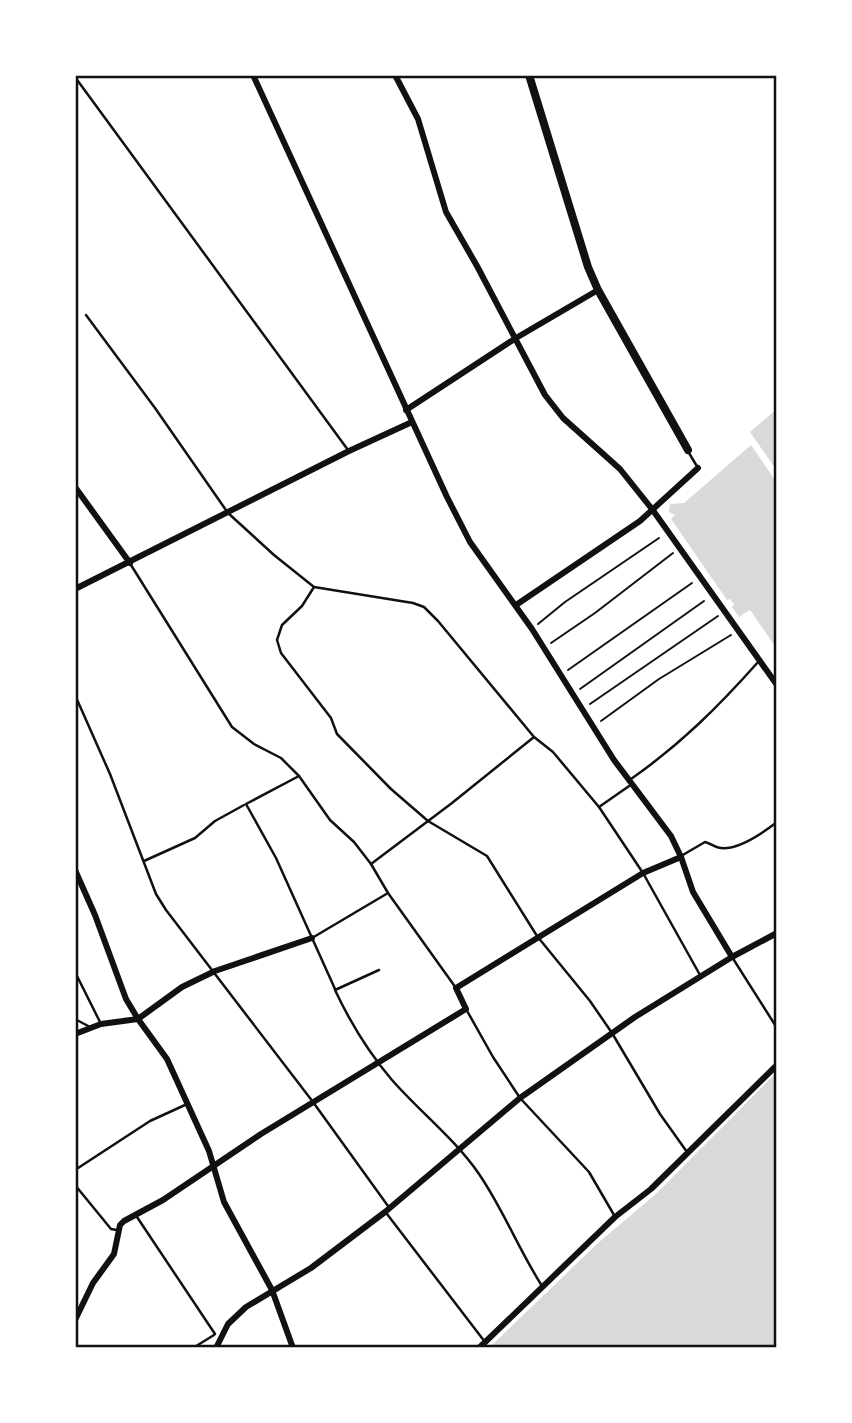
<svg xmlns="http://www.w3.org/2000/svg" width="852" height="1423" font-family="Arial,sans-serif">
	<rect width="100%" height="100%" fill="#fff"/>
	<g fill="#d9d9d9">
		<path d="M777,409V471L750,432Z"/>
		<path d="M751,445L777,483V649L750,610L739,617L732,607L734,604L730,599L727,600L671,519L675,515L669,512L670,504L684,503Z"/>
		<path d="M777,1072V1348H489L599,1242L655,1195Z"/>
	</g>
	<path fill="#fff" d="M749,432L777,472V474H775L777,481L750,442L753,443L747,434Z"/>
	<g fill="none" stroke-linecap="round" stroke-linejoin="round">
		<g stroke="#111" stroke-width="2">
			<path d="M538,624L565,602L659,538"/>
			<path d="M551,643L595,613L673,553"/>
			<path d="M568,670L692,583"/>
			<path d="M580,689L704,601"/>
			<path d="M590,704L718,616"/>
			<path d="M601,721L659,679L731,635"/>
		</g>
		<g stroke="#111" stroke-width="2.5">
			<path d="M75,77L348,450"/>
			<path d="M86,315L155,408L228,513L274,555L314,587L413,603L424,607L438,621L534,737"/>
			<path d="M689,453L698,468"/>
			<path d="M131,565L232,727L254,744L281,758L299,776L330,820L354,842L371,864L388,893L456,988"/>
			<path d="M314,587L302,606L282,625L277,640L281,653L331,718L337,734L391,789L428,821L487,856L537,936L590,1001L612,1033L660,1114L687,1152"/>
			<path d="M75,695L110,774L156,894L166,910L313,1102L388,1206"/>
			<path d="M299,776L246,804L276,858L335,989"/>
			<path d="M631,779C681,744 719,706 759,661"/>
			<path d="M599,807L643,873L700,975"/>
			<path d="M681,856L705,842C710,843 716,848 721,848C739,850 764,832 777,822"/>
			<path d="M144,861L195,838L215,821L244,805"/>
			<path d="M371,864L452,803L534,737L553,752L599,807L632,784"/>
			<path d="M312,938L388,893"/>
			<path d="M732,957L777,1028"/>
			<path d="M379,970L335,990C350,1022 369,1053 392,1080C420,1112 455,1139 479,1174C503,1209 519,1250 542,1286"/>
			<path d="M75,972L101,1024"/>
			<path d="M466,1009L493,1057L520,1098L589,1172L614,1215"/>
			<path d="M75,1019L90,1027"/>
			<path d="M75,1170L150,1121L185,1105"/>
			<path d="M75,1185L111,1229L117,1230"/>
			<path d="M387,1214L485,1342"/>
			<path d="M137,1217L215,1334"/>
			<path d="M193,1348L214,1335"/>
		</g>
		<g stroke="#111" stroke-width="6">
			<path d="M253,75L447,497L470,542L532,629L614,760L671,836L681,857L693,892L732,957"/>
			<path d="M395,75L418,119L446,212L477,266L545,395L563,418L620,469L652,509L777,685"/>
			<path d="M406,410L516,338L598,290"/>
			<path d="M75,487L130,563"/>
			<path d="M75,589L349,451L412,422"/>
			<path d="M516,605L640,521L698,468"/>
			<path d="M75,870L95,915L126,999L138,1019L167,1059L209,1151L224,1202L272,1290L293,1348"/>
			<path d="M75,1034L101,1024L138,1019L182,987L215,971L312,938"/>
			<path d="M75,1320L93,1283L114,1254L120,1225L124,1221L163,1200L261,1134L466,1009L456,988L643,873L681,857"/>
			<path d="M216,1348L228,1324L246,1307L311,1268L385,1212L520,1098L635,1017L732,957L777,933"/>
			<path d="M479,1348L615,1217L651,1189L777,1065"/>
		</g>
		<path stroke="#111" stroke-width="8" d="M529,75L588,267L598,290L688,450"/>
	</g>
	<rect width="852" height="1423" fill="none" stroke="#ffffff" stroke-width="154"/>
	<rect x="77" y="77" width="698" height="1269" fill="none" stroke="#111" stroke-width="2.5"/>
</svg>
